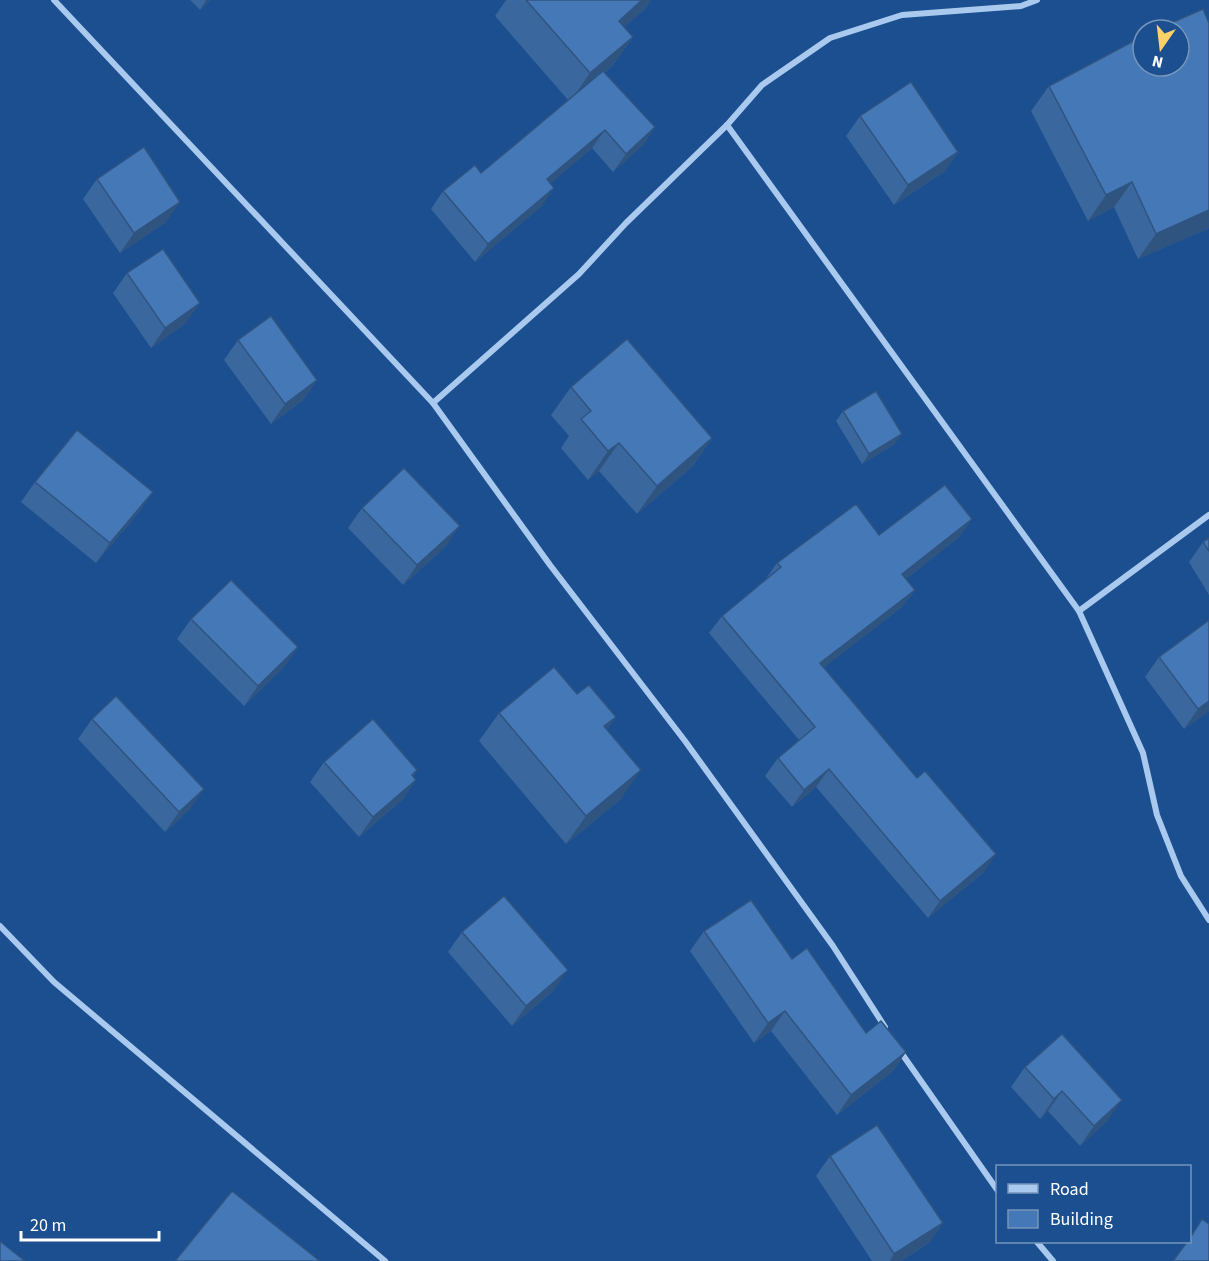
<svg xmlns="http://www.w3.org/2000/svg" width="1209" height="1261" font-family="'Source Sans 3',sans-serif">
	<rect width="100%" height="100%" fill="#1b4f8f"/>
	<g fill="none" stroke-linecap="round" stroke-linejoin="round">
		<g stroke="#a9c9ee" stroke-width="6">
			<path d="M54,0L433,403L550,565L685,741L833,946L885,1027"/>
			<path d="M727,125L1079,611"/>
			<path d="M433,403L579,274L626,223L727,125L762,85L830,38L902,15L1021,6L1037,0"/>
			<path d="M1209,515L1079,611L1143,753L1157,815L1181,876L1209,920"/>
			<path d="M0,926L54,982L385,1261"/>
			<path d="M900,1051L998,1191"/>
			<path d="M1037,1242L1053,1261"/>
		</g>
	</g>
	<g fill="#3a679d">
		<path d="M190,0H210L200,10Z"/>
		<path d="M506,0H651L645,9L624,27L633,37L613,65L604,73L655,127L643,145L613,172L592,148L551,183L542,206L475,262L431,209L443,191L481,173L568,100L495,16Z"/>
		<path d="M1209,23V228L1138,259L1114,207L1088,221L1031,111L1049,86Z"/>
		<path d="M860,116L958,152L944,172L894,205L846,136Z"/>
		<path d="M97,179L166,222L120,253L83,199Z"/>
		<path d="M127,273L186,323L151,348L113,293Z"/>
		<path d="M238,340L317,380L303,400L271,424L224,360Z"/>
		<path d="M571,387L712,438L692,467L637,514L599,471L588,480L561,448L569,436L551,415Z"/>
		<path d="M843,411L895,444L862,464L836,421Z"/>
		<path d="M35,482L153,492L139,512L96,563L21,502Z"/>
		<path d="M362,508L446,546L403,585L348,528Z"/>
		<path d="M972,519L959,537L906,579L915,590L902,607L824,667L984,872L928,918L816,787L792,807L765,776L778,758L799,740L709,633L722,616L765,580L777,563L879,535Z"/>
		<path d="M1209,538V595L1189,562L1203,542Z"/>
		<path d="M191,619L298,647L284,667L244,706L177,639Z"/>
		<path d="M1159,657L1209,711L1184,729L1145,677Z"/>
		<path d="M577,694L616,717L607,729L621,799L566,844L479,741L499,713Z"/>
		<path d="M92,719L190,809L165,832L78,739Z"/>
		<path d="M324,762L417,770L413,776L416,780L402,800L359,837L310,782Z"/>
		<path d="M704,931L866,1033L906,1052L892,1072L837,1115L771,1031L754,1043L690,951Z"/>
		<path d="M462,932L554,990L512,1026L448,952Z"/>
		<path d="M1025,1067L1108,1120L1080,1146L1048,1111L1040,1119L1011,1087Z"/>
		<path d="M830,1156L943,1223L929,1243L901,1261H872L816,1176Z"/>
	</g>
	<g fill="#305480">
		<path d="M206,0H210L200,10Z"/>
		<path d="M642,0H651L645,9L599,49L619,21Z"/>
		<path d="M633,37L613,65L570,102L590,73Z"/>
		<path d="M655,127L643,145L613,172L626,154Z"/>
		<path d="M605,130L592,148L535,197L547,179Z"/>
		<path d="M958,152L944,172L894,205L908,185Z"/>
		<path d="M1132,182L1114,207L1088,221L1106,195Z"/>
		<path d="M554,188L542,206L475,262L488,244Z"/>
		<path d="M180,202L166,222L120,253L134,233Z"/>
		<path d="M1209,210V228L1138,259L1156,234Z"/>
		<path d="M200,303L186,323L151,348L165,328Z"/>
		<path d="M317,380L303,400L271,424L285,404Z"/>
		<path d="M902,434L895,444L862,464L869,454Z"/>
		<path d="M712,438L692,467L637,514L657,486Z"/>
		<path d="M619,443L599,471L588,480L608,451Z"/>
		<path d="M153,492L139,512L96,563L110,543Z"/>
		<path d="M972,519L959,537L890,592L902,574Z"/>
		<path d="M460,526L446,546L403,585L417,565Z"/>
		<path d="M915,590L902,607L808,680L820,663Z"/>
		<path d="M298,647L284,667L244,706L258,686Z"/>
		<path d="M1209,701V711L1184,729L1198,709Z"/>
		<path d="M616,717L596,745L604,726Z"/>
		<path d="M829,769L816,787L792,807L804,790Z"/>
		<path d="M641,770L621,799L566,844L586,816Z"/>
		<path d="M416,780L402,800L359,837L373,817Z"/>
		<path d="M204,789L190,809L165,832L179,812Z"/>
		<path d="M996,854L984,872L928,918L940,901Z"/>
		<path d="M568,970L554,990L512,1026L526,1006Z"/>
		<path d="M785,1011L771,1031L754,1043L768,1023Z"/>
		<path d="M906,1052L892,1072L837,1115L851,1095Z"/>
		<path d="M1062,1091L1048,1111L1040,1119L1054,1099Z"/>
		<path d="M1122,1100L1108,1120L1080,1146L1094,1126Z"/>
		<path d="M943,1223L929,1243L901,1261H890L894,1254Z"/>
	</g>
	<g fill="#4478b7" stroke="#305480" stroke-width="1.5">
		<path d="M526,0H642L619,21L633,37L590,73Z"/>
		<path d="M1203,9L1209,23V210L1156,234L1132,182L1106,195L1049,86L1143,36V66H1179V30H1155Z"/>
		<path d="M603,71L655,127L626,154L605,130L547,179L554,188L488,244L443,191L475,165L481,173Z"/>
		<path d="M911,82L958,152L908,185L860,116Z"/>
		<path d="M144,147L180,202L134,233L97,179Z"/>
		<path d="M163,249L200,303L165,328L127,273Z"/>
		<path d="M271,316L317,380L285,404L238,340Z"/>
		<path d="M627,339L712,438L657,486L619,443L608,451L581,419L591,411L571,387Z"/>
		<path d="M876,391L902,434L869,454L843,411Z"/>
		<path d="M77,430L153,492L110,543L35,482Z"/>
		<path d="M404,468L460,526L417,565L362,508Z"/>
		<path d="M945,485L972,519L902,574L915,590L820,663L917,778L925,771L996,854L940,901L829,769L804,790L778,758L815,727L722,616L781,567L777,563L856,504L879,535Z"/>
		<path d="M1209,538V551L1203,542Z"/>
		<path d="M231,580L298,647L258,686L191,619Z"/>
		<path d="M1209,620V701L1198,709L1159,657Z"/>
		<path d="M554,667L577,694L589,685L616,717L604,726L641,770L586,816L499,713Z"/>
		<path d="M116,696L204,789L179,812L92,719Z"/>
		<path d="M373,719L417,770L412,775L416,780L373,817L324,762Z"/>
		<path d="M504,896L568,970L526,1006L462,932Z"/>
		<path d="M751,900L792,959L807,948L866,1033L881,1021L906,1052L851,1095L785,1011L768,1023L704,931Z"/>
		<path d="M1062,1034L1122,1100L1094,1126L1062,1091L1054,1099L1025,1067Z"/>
		<path d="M877,1125L943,1223L894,1254L830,1156Z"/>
		<path d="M232,1191L320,1261H175Z"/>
		<path d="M1202,1219L1209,1224V1261H1173L1187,1242H1190V1238Z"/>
		<path d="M0,1241L25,1261H0Z"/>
	</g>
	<rect x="996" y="1165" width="195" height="78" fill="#1b4f8f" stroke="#7695bc" stroke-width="1.5"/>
	<rect x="1008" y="1184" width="30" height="9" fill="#a9c9ee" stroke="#7695bc" stroke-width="1.5"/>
	<text x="1050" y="1195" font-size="18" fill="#ffffff">Road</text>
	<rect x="1008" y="1210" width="30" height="18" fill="#4478b7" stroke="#7695bc" stroke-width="1.5"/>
	<text x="1050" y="1225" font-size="18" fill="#ffffff">Building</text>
	<g transform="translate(1161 48) rotate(194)"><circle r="28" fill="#1b4f8f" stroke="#7695bc" stroke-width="1.5"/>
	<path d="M0-4.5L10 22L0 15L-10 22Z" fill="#ffd166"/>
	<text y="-9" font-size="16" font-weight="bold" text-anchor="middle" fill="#ffffff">N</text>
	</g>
	<path d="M21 1231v9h138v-9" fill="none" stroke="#ffffff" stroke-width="3"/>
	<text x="30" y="1231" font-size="18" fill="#ffffff" stroke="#1b4f8f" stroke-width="4.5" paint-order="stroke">20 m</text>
</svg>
